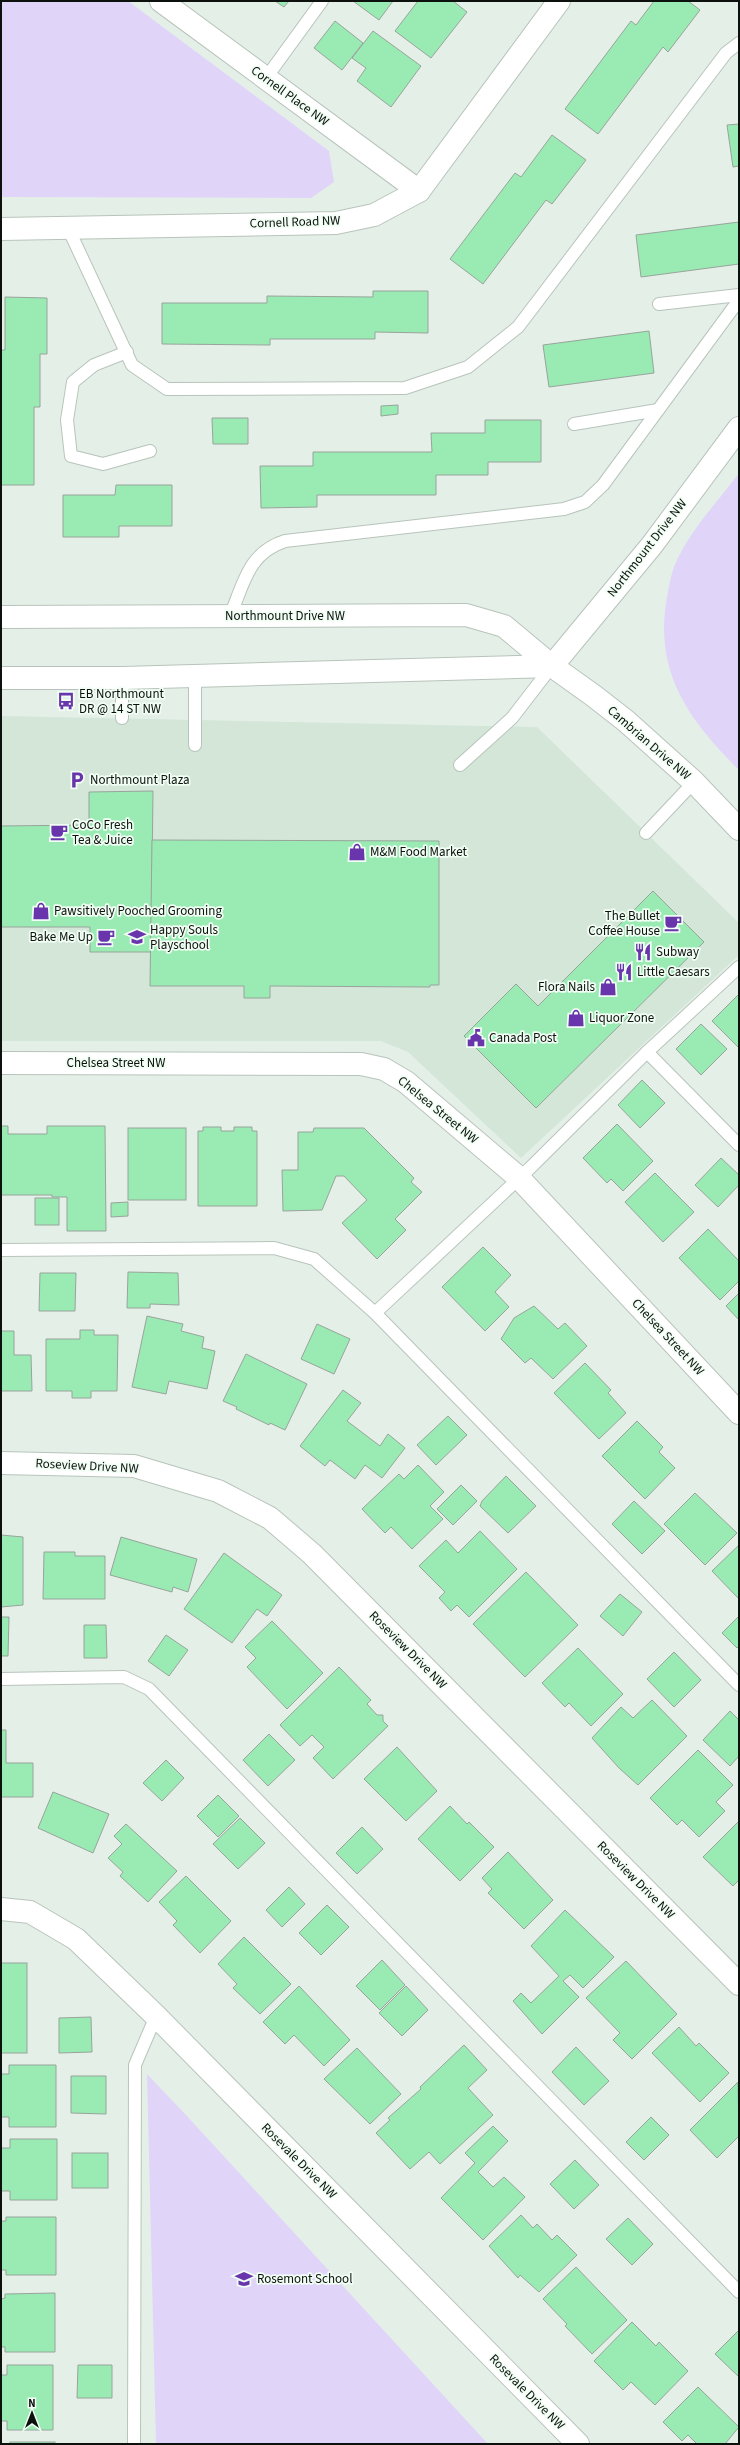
<svg xmlns="http://www.w3.org/2000/svg" width="740" height="2445" font-family="'Source Sans 3',sans-serif">
	<rect width="100%" height="100%" fill="#e4f0e7"/>
	<path fill="#d3e6d8" d="M1,716L537,727L739,923V955L521,1158L408,1052L381,1041H1Z"/>
	<g fill="#e0d5f9">
		<path d="M1,1H128L329,151L334,182L311,198L1,197Z"/>
		<path d="M739,473V770C691,722 655,675 666,603C669,587 671,570 679,556C694,526 719,500 739,473Z"/>
		<path d="M147,2074L186,2115L488,2444H156Z"/>
	</g>
	<g fill="#99ebb3" stroke="#98a49b">
		<path d="M275,1H289L284,7Z"/>
		<path d="M353,1H393L379,20Z"/>
		<path d="M418,1H453L467,12L431,58L395,31Z"/>
		<path d="M654,1H688L700,10L668,52L663,47L598,134L565,109L631,21L636,25Z"/>
		<path d="M335,21L363,43L342,70L314,48Z"/>
		<path d="M373,31L421,66L391,107L357,81L366,68L352,58Z"/>
		<path d="M739,124V166L733,167L727,125Z"/>
		<path d="M552,135L586,160L552,204L546,200L483,284L450,259L515,173L521,177Z"/>
		<path d="M739,222V264L641,277L636,235Z"/>
		<path d="M373,291H428V333L375,332V339H270V345L162,344V303H267V296L373,297Z"/>
		<path d="M5,297L47,298V354H40V407H34V485H1V350H5Z"/>
		<path d="M649,331L654,373L549,387L543,345Z"/>
		<path d="M398,405V414L381,416V406Z"/>
		<path d="M212,418H248V444H213Z"/>
		<path d="M485,420H541V462H488V475H436V495H317V507L261,508L260,466H313V452H432L431,433H485Z"/>
		<path d="M116,485H172V526H119V537H63V495H115Z"/>
		<path d="M153,791L151,952H90V927H1V826L89,825V792Z"/>
		<path d="M152,840L439,841V985H430V987L270,986V998H244V986H150Z"/>
		<path d="M653,891L704,942L536,1108L464,1036L516,984L538,1006Z"/>
		<path d="M739,994V1048L712,1021Z"/>
		<path d="M701,1024L727,1049L701,1075L676,1049Z"/>
		<path d="M642,1080L665,1103L640,1128L618,1105Z"/>
		<path d="M617,1124L653,1161L623,1191L611,1179L607,1183L583,1158Z"/>
		<path d="M1,1126H8V1134H47V1126H105L106,1231H67V1197H52V1195H1Z"/>
		<path d="M203,1127H221V1131H234V1127H252V1131H257V1206H198V1131H203Z"/>
		<rect x="128" y="1128" width="58" height="72"/>
		<path d="M314,1128H364L414,1178L411,1182L422,1192L395,1219L406,1230L377,1259L342,1223L367,1200L344,1176H336L322,1210L283,1211L282,1170H298V1132H313Z"/>
		<path d="M721,1158L739,1175V1185L718,1207L695,1185Z"/>
		<path d="M655,1173L694,1212L663,1242L625,1202Z"/>
		<rect x="35" y="1198" width="24" height="27"/>
		<path d="M128,1202V1216L111,1217V1203Z"/>
		<path d="M708,1229L739,1261V1281L720,1300L679,1258Z"/>
		<path d="M483,1247L511,1275L495,1292L509,1307L485,1331L442,1287Z"/>
		<path d="M128,1272L178,1273L179,1305L150,1304V1308H127Z"/>
		<path d="M40,1273H76L75,1311H39Z"/>
		<path d="M739,1293V1320L726,1306Z"/>
		<path d="M534,1306L558,1329L565,1323L587,1346L553,1379L531,1358L525,1363L501,1339L514,1318Z"/>
		<path d="M147,1316L183,1324L181,1331L204,1337L202,1348L215,1351L207,1389L169,1381L166,1394L132,1387Z"/>
		<path d="M317,1324L350,1339L334,1374L301,1359Z"/>
		<path d="M80,1330H94V1335H118L117,1391H91V1398H72V1391H46V1339H80Z"/>
		<path d="M1,1331H14V1355H31L32,1391H1Z"/>
		<path d="M246,1354L307,1384L285,1430L270,1423L269,1425L236,1409L237,1407L223,1401Z"/>
		<path d="M585,1363L611,1390L608,1393L626,1413L599,1439L554,1393Z"/>
		<path d="M343,1390L361,1403L347,1421L380,1446L388,1434L405,1448L382,1478L365,1465L355,1479L330,1460L325,1466L300,1446Z"/>
		<path d="M448,1416L467,1435L436,1465L417,1445Z"/>
		<path d="M637,1421L663,1447L659,1452L675,1468L645,1499L602,1456Z"/>
		<path d="M418,1465L444,1492L430,1506L443,1519L412,1549L391,1527L385,1533L362,1509L399,1474L404,1479Z"/>
		<path d="M506,1476L536,1506L508,1533L480,1506L482,1501Z"/>
		<path d="M461,1485L477,1501L453,1525L437,1509Z"/>
		<path d="M695,1493L737,1533L705,1565L664,1524Z"/>
		<path d="M634,1501L665,1531L642,1554L612,1524Z"/>
		<path d="M480,1531L517,1569L469,1617L457,1605L451,1611L439,1598L445,1592L419,1566L446,1540L458,1553Z"/>
		<path d="M1,1535L23,1537V1605L1,1607Z"/>
		<path d="M121,1537L197,1559L188,1592L173,1587L172,1592L110,1575Z"/>
		<path d="M739,1545V1599L712,1571Z"/>
		<path d="M44,1552H75V1556H105V1599H43Z"/>
		<path d="M224,1553L282,1595L267,1616L257,1609L232,1643L184,1609Z"/>
		<path d="M526,1572L578,1625L525,1677L473,1624Z"/>
		<path d="M620,1594L642,1612L623,1636L600,1616Z"/>
		<path d="M739,1616V1646L737,1648L722,1633Z"/>
		<path d="M1,1617H9L8,1656H1Z"/>
		<path d="M272,1621L323,1673L287,1709L247,1667L256,1658L245,1647Z"/>
		<path d="M84,1625H106L107,1658H84Z"/>
		<path d="M166,1635L188,1650L169,1676L148,1661Z"/>
		<path d="M578,1648L623,1694L591,1726L569,1703L565,1707L542,1683Z"/>
		<path d="M674,1652L701,1680L674,1707L647,1679Z"/>
		<path d="M339,1667L371,1700L367,1704L377,1715H383V1721L388,1726L333,1779L313,1758L324,1747L312,1735L300,1746L280,1725Z"/>
		<path d="M652,1700L687,1736L638,1785L619,1768L592,1738L621,1707L633,1718Z"/>
		<path d="M730,1711L739,1720V1756L730,1766L703,1740Z"/>
		<path d="M1,1730H6V1763H33V1797H1Z"/>
		<path d="M269,1734L295,1760L268,1786L243,1760Z"/>
		<path d="M397,1747L437,1791L406,1821L364,1779Z"/>
		<path d="M698,1750L733,1785L716,1802L725,1811L699,1837L682,1820L677,1825L650,1798Z"/>
		<path d="M166,1760L184,1778L162,1801L143,1783Z"/>
		<path d="M53,1792L109,1814L93,1853L38,1828Z"/>
		<path d="M218,1795L239,1816L218,1837L197,1816Z"/>
		<path d="M450,1806L467,1824L469,1822L494,1847L460,1881L418,1839Z"/>
		<path d="M240,1818L265,1843L238,1869L213,1844Z"/>
		<path d="M739,1821V1880L733,1886L703,1857Z"/>
		<path d="M126,1824L177,1871L148,1902L120,1876L123,1872L108,1858L122,1844L114,1836Z"/>
		<path d="M362,1827L383,1849L357,1874L336,1853Z"/>
		<path d="M508,1852L553,1900L524,1929L488,1893L492,1889L482,1878Z"/>
		<path d="M186,1876L231,1921L200,1953L173,1925L177,1921L159,1902Z"/>
		<path d="M289,1887L305,1904L282,1927L266,1910Z"/>
		<path d="M327,1905L349,1927L321,1955L299,1933Z"/>
		<path d="M565,1910L614,1957L583,1988L570,1975L563,1981L579,1997L542,2034L513,2001L521,1993L531,2003L559,1976L531,1946Z"/>
		<path d="M244,1937L291,1984L260,2014L233,1988L237,1984L218,1964Z"/>
		<path d="M382,1960L405,1985L380,2010L356,1986Z"/>
		<path d="M626,1961L677,2014L632,2059L613,2040L620,2033L586,1998Z"/>
		<rect x="1" y="1963" width="26" height="90"/>
		<path d="M299,1986L350,2040L324,2066L294,2035L285,2044L263,2022Z"/>
		<path d="M406,1986L428,2010L402,2036L379,2013Z"/>
		<path d="M91,2017L92,2052L59,2053V2018Z"/>
		<path d="M679,2027L696,2046L699,2043L729,2073L700,2102L652,2053Z"/>
		<path d="M464,2045L487,2070L468,2088L493,2115L440,2164L429,2152L410,2169L376,2133L390,2120L388,2118L421,2089L420,2087Z"/>
		<path d="M576,2047L609,2081L584,2105L552,2072Z"/>
		<path d="M357,2048L401,2094L370,2124L324,2079Z"/>
		<path d="M9,2065H56V2127H9V2117H1V2074H9Z"/>
		<path d="M71,2076H106V2114L71,2113Z"/>
		<path d="M738,2082L739,2136L717,2158L690,2130Z"/>
		<path d="M651,2117L669,2135L644,2160L626,2142Z"/>
		<path d="M493,2126L508,2141L478,2172L493,2187L504,2177L525,2197L483,2240L441,2198L475,2163L465,2153Z"/>
		<path d="M10,2139H57V2200H10V2191H1V2148H10Z"/>
		<rect x="72" y="2153" width="36" height="35"/>
		<path d="M575,2160L599,2185L574,2209L550,2184Z"/>
		<path d="M521,2215L533,2228L537,2224L552,2240L557,2235L577,2255L539,2292L520,2275L518,2278L489,2246Z"/>
		<path d="M6,2217H56V2275H6V2270H1V2221H6Z"/>
		<path d="M628,2218L653,2244L632,2265L606,2239Z"/>
		<path d="M576,2267L627,2320L592,2354L565,2326L567,2324L543,2299Z"/>
		<path d="M55,2293V2352H5V2347H1V2299L5,2298V2294Z"/>
		<path d="M632,2322L656,2346L659,2342L688,2371L655,2405L631,2382L623,2390L594,2361Z"/>
		<path d="M739,2330V2377L715,2354Z"/>
		<path d="M7,2365H53V2430H7V2421H1V2375H7Z"/>
		<path d="M78,2365H112V2398H77Z"/>
		<path d="M698,2387L739,2427L725,2444H697L688,2435L682,2441L663,2422Z"/>
		<rect x="10" y="2442" width="45" height="2"/>
	</g>
	<g fill="none" stroke-linecap="round" stroke-linejoin="round">
		<g stroke="#b8c4bb" stroke-width="14">
			<g id="lane">
				<path d="M266,78L322,1"/>
				<path d="M68,228L132,365L167,389L405,388L468,367L518,327L726,53L739,43"/>
				<path d="M659,304L739,295"/>
				<path d="M127,352L94,365L73,382L67,420L71,456L103,464L150,451"/>
				<path d="M574,424L658,410"/>
				<path d="M230,616C244,583 248,553 285,541L564,509L585,502L603,485L739,300"/>
				<path d="M195,675V745"/>
				<path d="M122,678V718"/>
				<path d="M460,765L512,718L552,666"/>
				<path d="M646,833L694,782"/>
				<path d="M647,1052L739,1145"/>
				<path d="M1,1250L274,1248L314,1259L375,1313L739,1685"/>
				<path d="M375,1313L529,1169L647,1052L739,967"/>
				<path d="M1,1679L124,1677L149,1689L739,2292"/>
				<path d="M134,2444L135,2065L156,2016"/>
			</g>
		</g>
		<g stroke="#b8c4bb" stroke-width="24">
			<g id="street">
				<path d="M161,1L419,191"/>
				<path d="M1,229L336,223L374,215L419,191L559,1"/>
				<path d="M1,1063L361,1064L384,1069L406,1082L518,1177L739,1413"/>
				<path d="M1,1463L134,1466L218,1491L270,1518L312,1554L739,1984"/>
				<path d="M1,1909L30,1912L76,1939L156,2016L578,2444"/>
			</g>
		</g>
		<g stroke="#b8c4bb" stroke-width="24">
			<g id="secondary">
				<path d="M1,617L466,615L504,626L552,666L594,696L626,721L694,782L739,829"/>
				<path d="M1,678H122L552,666L652,545L739,428"/>
			</g>
		</g>
		<use href="#lane" stroke="#fff" stroke-width="12"/>
		<use href="#street" stroke="#fff" stroke-width="22"/>
		<use href="#secondary" stroke="#fff" stroke-width="22"/>
	</g>
	<defs>
		<g id="bus-bare" transform="scale(1.38)"><path d="M-5-6H5V4H4V6H2V4H-2V6H-4V4H-5ZM-3.5-4V0h7V-4ZM-3.5 1.2v1.5H-2V1.2ZM2 1.2v1.5H3.5V1.2Z" fill="#6935ac" stroke="#f1fef4" stroke-width="2.5" paint-order="stroke"/></g>
		<g id="parking-bare" transform="scale(1.38)"><path d="M-3.5-5.5H1a3.5 3.5 0 0 1 0 7H-1V5.5H-3.5ZM-1-3.4V-.6H.8a1.4 1.4 0 0 0 0-2.8Z" fill="#6935ac" stroke="#f1fef4" stroke-width="2.5" paint-order="stroke"/></g>
		<g id="cafe-bare" transform="scale(1.38)"><path d="M-5.5-4.5H6V0H3Q3 3.5 0 3.5H-2.5Q-5.5 3.5-5.5 0ZM3-3.2v2h1.7v-2ZM-6 4.5H4V6H-6Z" fill="#6935ac" stroke="#f1fef4" stroke-width="2.5" paint-order="stroke"/></g>
		<g id="shop-bare" transform="scale(1.38)"><path d="M-5-2.5h2.3a2.7 3.5 0 0 1 5.4 0H5L5.5 6h-11ZM-1.5-2.5h3a1.5 2.3 0 0 0-3 0Z" fill="#6935ac" stroke="#f1fef4" stroke-width="2.5" paint-order="stroke"/></g>
		<g id="school-bare" transform="scale(1.38)"><path d="M0-5L7-2L0 1L-7-2ZM-4 1L0 2.5L4 1V4Q0 6-4 4Z" fill="#6935ac" stroke="#f1fef4" stroke-width="2.5" paint-order="stroke"/></g>
		<g id="restaurant-bare" transform="scale(1.38)"><path d="M-5-6h1v4h1v-4h1v4h1v-4h1v5L-1.5 .5V6h-2V.5L-5-1ZM5-6V6H3V1.5H1.5Q1.5-4 5-6Z" fill="#6935ac" stroke="#f1fef4" stroke-width="2.5" paint-order="stroke"/></g>
		<g id="civic-bare" transform="scale(1.38)"><path d="M-.6-6.5H3V-4.5H.6V-3L4-1V1h2V6H-6V1h2V-1L-.6-3ZM-1.2 2.5V6h2.4V2.5Z" fill="#6935ac" stroke="#f1fef4" stroke-width="2.5" paint-order="stroke"/></g>
	</defs>
	<g fill-rule="evenodd">
		<use href="#bus-bare" x="66" y="701"/>
		<use href="#parking-bare" x="77" y="780"/>
		<use href="#cafe-bare" x="59" y="832"/>
		<use href="#shop-bare" x="357" y="852"/>
		<use href="#shop-bare" x="41" y="911"/>
		<use href="#cafe-bare" x="673" y="923"/>
		<use href="#cafe-bare" x="106" y="937"/>
		<use href="#school-bare" x="137" y="937"/>
		<use href="#restaurant-bare" x="643" y="952"/>
		<use href="#restaurant-bare" x="624" y="972"/>
		<use href="#shop-bare" x="608" y="987"/>
		<use href="#shop-bare" x="576" y="1018"/>
		<use href="#civic-bare" x="476" y="1038"/>
		<use href="#school-bare" x="244" y="2279"/>
	</g>
	<g text-anchor="middle" dominant-baseline="central" stroke-width="3.5" stroke-linejoin="round" paint-order="stroke">
		<g font-size="13" fill="#0d110e" stroke="#f1fef4">
			<text transform="translate(290 96) rotate(36)">Cornell Place NW</text>
			<text transform="translate(295 222) rotate(-2)">Cornell Road NW</text>
			<text transform="translate(647 548) rotate(-52)">Northmount Drive NW</text>
			<text x="285" y="616">Northmount Drive NW</text>
			<text transform="translate(649 743) rotate(41)">Cambrian Drive NW</text>
			<text x="116" y="1063">Chelsea Street NW</text>
			<text transform="translate(438 1110) rotate(39)">Chelsea Street NW</text>
			<text transform="translate(668 1337) rotate(47)">Chelsea Street NW</text>
			<text transform="translate(87 1466) rotate(3)">Roseview Drive NW</text>
			<text transform="translate(408 1650) rotate(45)">Roseview Drive NW</text>
			<text transform="translate(636 1880) rotate(45)">Roseview Drive NW</text>
			<text transform="translate(299 2161) rotate(45)">Rosevale Drive NW</text>
			<text transform="translate(527 2392) rotate(45)">Rosevale Drive NW</text>
		</g>
		<g font-size="13" fill="#0d110e" stroke="#f1fef4" text-anchor="start">
			<text x="79" y="694">EB Northmount<tspan x="79" dy="15">DR @ 14 ST NW</tspan></text>
			<text x="90" y="780">Northmount Plaza</text>
			<text x="72" y="825">CoCo Fresh<tspan x="72" dy="15">Tea &amp; Juice</tspan></text>
			<text x="370" y="852">M&amp;M Food Market</text>
			<text x="54" y="911">Pawsitively Pooched Grooming</text>
			<text x="660" y="916" text-anchor="end">The Bullet<tspan x="660" dy="15">Coffee House</tspan></text>
			<text x="150" y="930">Happy Souls<tspan x="150" dy="15">Playschool</tspan></text>
			<text x="93" y="937" text-anchor="end">Bake Me Up</text>
			<text x="656" y="952">Subway</text>
			<text x="637" y="972">Little Caesars</text>
			<text x="595" y="987" text-anchor="end">Flora Nails</text>
			<text x="589" y="1018">Liquor Zone</text>
			<text x="489" y="1038">Canada Post</text>
			<text x="257" y="2279">Rosemont School</text>
		</g>
	</g>
	<rect width="740" height="2445" fill="none" stroke="#0d110e" stroke-width="4"/>
	<g transform="translate(32 2413)" stroke="#f1fef4" stroke-width="3" paint-order="stroke">
	<path d="M0-3L7 15L0 10L-7 15Z" fill="#0d110e"/>
	<text y="-6" font-size="11" font-weight="bold" text-anchor="middle" fill="#0d110e">N</text>
	</g>
</svg>
